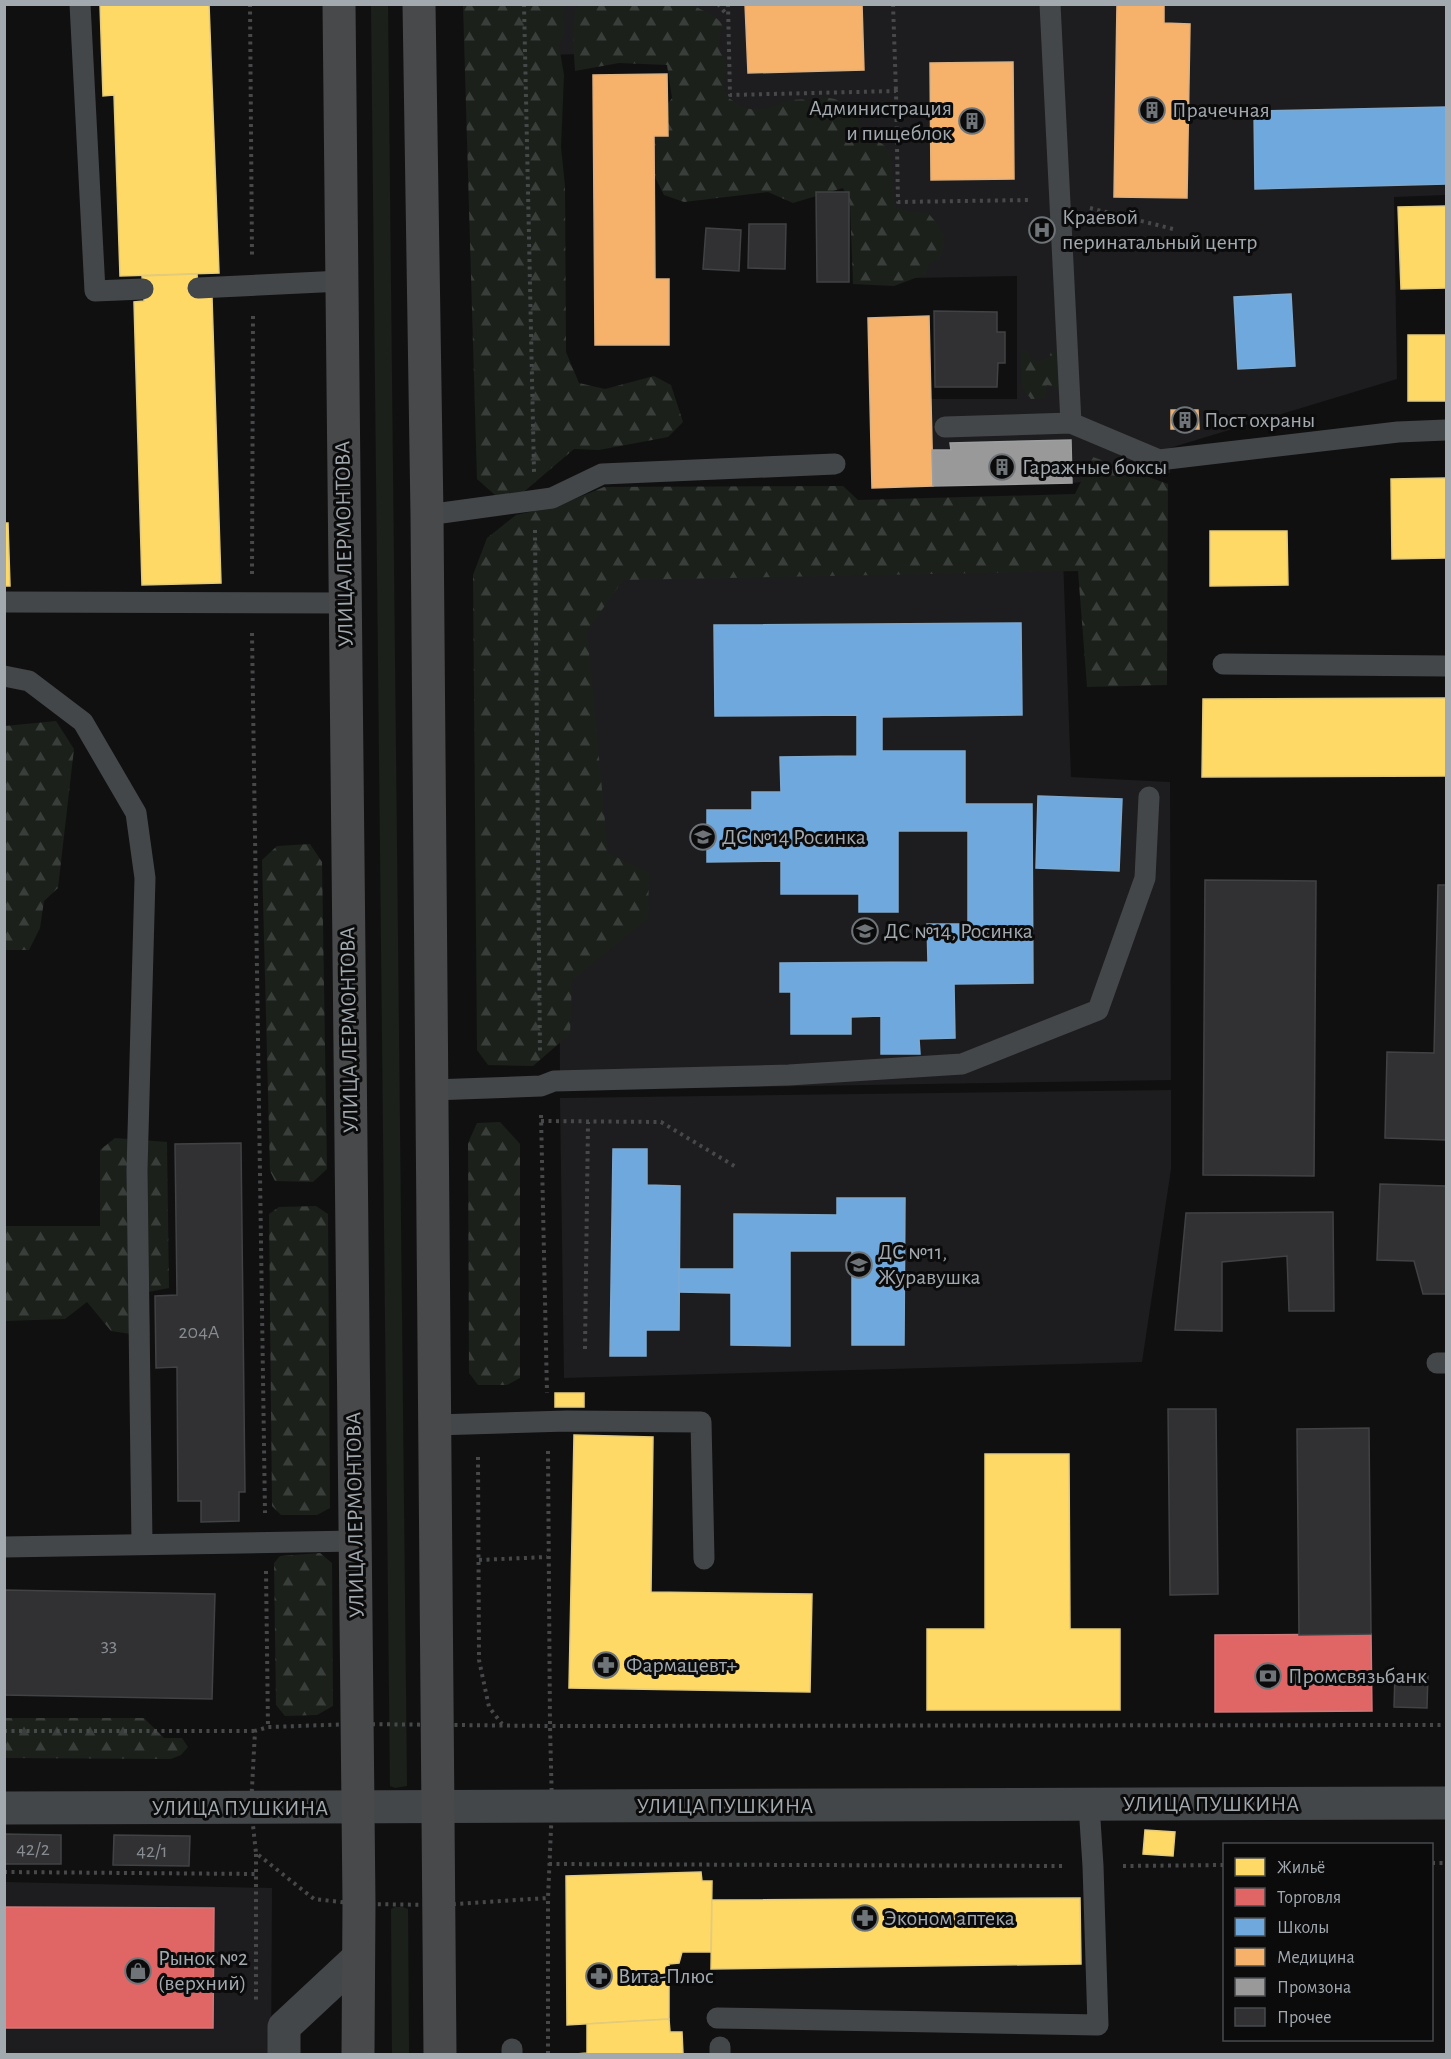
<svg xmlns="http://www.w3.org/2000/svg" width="1451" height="2059" font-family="'Alegreya Sans',sans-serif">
	<defs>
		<pattern id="forest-firs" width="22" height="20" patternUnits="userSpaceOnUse" patternTransform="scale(1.5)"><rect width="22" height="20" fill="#1b201b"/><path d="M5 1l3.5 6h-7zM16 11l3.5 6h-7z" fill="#393e3a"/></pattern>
	</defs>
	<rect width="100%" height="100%" fill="#101011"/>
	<g fill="#1d1d1f">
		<path d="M544,5H1446V195L1394,197L1397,379L1170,448V473L1072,483L933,486L931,399H1017V276L861,279L855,184L717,159L700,51L545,55Z"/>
		<path d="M1062,530L1071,777L1170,782L1171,1080L560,1090L558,537Z"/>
		<path d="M1171,1090V1169L1142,1362L564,1378L560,1098Z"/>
		<path d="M5,1882L272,1888L271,2054H5Z"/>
	</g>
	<g fill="#1b201b">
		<path d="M371,5H388L407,1786L395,1788L390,1786Z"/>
		<path d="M395,1907H403L408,1909L409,2054H392L391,1909Z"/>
	</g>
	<g fill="url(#forest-firs)">
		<path d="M581,4L693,5C704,12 717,15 723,26C720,31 718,43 719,49C721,56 726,58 726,66C726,73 723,82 724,89C725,94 728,98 732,100C763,125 780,92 811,101C827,92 850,102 857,117C861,125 858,133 863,141C904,135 887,183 897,208L910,212L928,213C942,229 949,238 939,259L929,263L926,274L894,286L853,284L850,204L843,188L793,203L768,192L684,202L664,195L638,144L672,98L667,65L619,63L575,71L573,38L575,10Z"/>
		<path d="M463,5H563L564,34L559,46L564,75L561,147L565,186L566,352L579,383L605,389L654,376L671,385L683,422L668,437L599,450L574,449L519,496L495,495L477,479Z"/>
		<path d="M1021,350L1028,351L1031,359L1040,361L1049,358L1051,352L1058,353L1066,384L1057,388L1047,385L1045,398L1031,399L1022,387Z"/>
		<path d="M1093,457L1168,484L1167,685L1087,687L1078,571L623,580L587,631L608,853L649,873L648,918L572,980L570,1034L533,1066L488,1065L477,1050L473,575L487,538L516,515L560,505L604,487L843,486L858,500L1075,494Z"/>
		<path d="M56,721L74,749L58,888L44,901L40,928L29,950H5V726Z"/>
		<path d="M310,844L322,862L327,1169L313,1182L275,1181L270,1171L262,860L277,846Z"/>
		<path d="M500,1122L520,1144V1378L507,1385H478L469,1373L468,1143L477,1123Z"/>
		<path d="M115,1138L167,1142L169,1288L148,1292L150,1337L111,1331L87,1302L65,1319L5,1321L4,1226H100V1150Z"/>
		<path d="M316,1206L328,1214L330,1508L317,1515H281L272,1506L269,1214L279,1207Z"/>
		<path d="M320,1553L332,1563L333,1706L317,1715L285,1716L276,1705L274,1563L280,1556Z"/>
		<path d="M5,1718H144L164,1738H182L188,1747L181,1755L171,1759L5,1758Z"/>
	</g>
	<g fill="#ffd966" stroke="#e3cb7c" stroke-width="1.5">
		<path d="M100,4H209L219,273L120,276L114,95L103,96Z"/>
		<path d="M1446,206V288L1401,289L1398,207Z"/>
		<path d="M197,274L199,298L212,297L221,583L142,585L134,302L144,301L142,276Z"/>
		<rect x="1408" y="335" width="38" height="66"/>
		<path d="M1446,478V558L1392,559L1391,479Z"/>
		<path d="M4,523H8L10,586H4Z"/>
		<path d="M1210,531H1287L1288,585L1210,586Z"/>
		<path d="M1446,698V776L1202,777L1203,699Z"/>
		<rect x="555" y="1393" width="29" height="14"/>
		<path d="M574,1435L653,1437L651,1592L812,1594L810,1692L569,1688Z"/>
		<path d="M985,1454H1069L1070,1629H1120V1710H927V1629H985Z"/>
		<path d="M1145,1830L1175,1832L1173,1856L1143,1854Z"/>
		<path d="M701,1872L702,1881H712L711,1952H682L679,1963L669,1964V2019L567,2025L566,1876Z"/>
		<path d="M1080,1898L1081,1964L711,1969L712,1900Z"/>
		<path d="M669,2019L670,2032H682L683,2054H576L587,2053V2024Z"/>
	</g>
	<g fill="#e06666" stroke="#cd7a7c" stroke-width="1.5">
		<path d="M1371,1634L1372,1711L1215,1712V1635Z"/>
		<path d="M4,1907L214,1908L213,2028H4Z"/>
	</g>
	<g fill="#6fa8dc" stroke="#7ea9cf" stroke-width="1.5">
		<path d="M1446,107V184L1255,189L1254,111Z"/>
		<path d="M1291,294L1295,366L1238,369L1234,297Z"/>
		<path d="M1021,623L1022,715L882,717V751H965V804H1032L1033,983L954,984L955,1038L919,1039L920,1054H881V1016L851,1017V1034H791V992H780V963L928,962L927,924H968V831H898V912H859V894H781V861L707,862V810H752V792H781L780,757L857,756V715L715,716L714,625Z"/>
		<path d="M1038,796L1122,799L1119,871L1036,868Z"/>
		<path d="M613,1149H647V1185L680,1186L679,1330H646V1356H610Z"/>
		<path d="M837,1198H905L904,1345H852V1251H790V1346L731,1345V1293L679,1292V1269H734V1214L837,1215Z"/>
	</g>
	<g fill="#f6b26b" stroke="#ddb080" stroke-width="1.5">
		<path d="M745,4H862L864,70L748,73Z"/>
		<path d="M1117,4H1164V23L1190,24L1187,198L1114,197Z"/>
		<path d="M1013,62L1014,179L931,180L930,63Z"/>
		<path d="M667,74L668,136H654L655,279H669V345H595L593,75Z"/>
		<path d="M929,316L933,486L872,488L868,318Z"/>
		<path d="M1171,410H1198L1199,429H1171Z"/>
	</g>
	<path fill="#999" stroke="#9c9ea0" stroke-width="1.5" d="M1071,440L1072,483L933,486L932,450H951L950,443Z"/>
	<g fill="#313133" stroke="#404244" stroke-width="1.5">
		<path d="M816,192H849V282H817Z"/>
		<path d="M749,224H786L785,269L748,268Z"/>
		<path d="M706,228L741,230L739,271L703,269Z"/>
		<path d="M934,311L997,312V332H1005V363H998L997,387H935Z"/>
		<path d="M1205,880L1316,881L1314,1176L1203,1175Z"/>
		<path d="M1438,885H1446V1140L1385,1138L1387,1052L1434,1053Z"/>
		<path d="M241,1143L245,1492H239V1521L201,1522V1501H178L177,1367L156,1368L155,1296L177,1295L175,1144Z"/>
		<path d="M1380,1184L1446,1186V1294H1423L1414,1261L1377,1260Z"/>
		<path d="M1333,1212L1334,1311H1289L1287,1256L1222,1262V1331L1175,1330L1186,1213Z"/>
		<path d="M1168,1409H1216L1218,1594L1170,1595Z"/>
		<path d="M1369,1428L1371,1634L1299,1635L1297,1429Z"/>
		<path d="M4,1590L215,1594L212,1699L4,1695Z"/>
		<path d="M1395,1673H1428L1427,1708L1394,1707Z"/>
		<path d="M4,1834L61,1835V1864H4Z"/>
		<path d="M114,1835L190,1836L189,1866L113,1865Z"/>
	</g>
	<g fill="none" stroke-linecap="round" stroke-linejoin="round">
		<g stroke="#46484a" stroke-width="4" stroke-dasharray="3 4.5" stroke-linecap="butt">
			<path d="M250,4L252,256"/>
			<path d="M524,4L534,472"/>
			<path d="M718,4L727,15"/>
			<path d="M728,4L730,95L896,91L898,202L1030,200"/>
			<path d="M893,4L896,91"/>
			<path d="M1090,208L1177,230"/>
			<path d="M535,530L540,1054"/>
			<path d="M252,574L253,315"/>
			<path d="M252,633L265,1513"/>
			<path d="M541,1115L547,1393"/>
			<path d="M541,1121L661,1122L736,1167"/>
			<path d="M585,1349L588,1122"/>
			<path d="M548,1451L550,1726L1446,1725"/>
			<path d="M478,1457L479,1660L489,1707L502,1724"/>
			<path d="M479,1560L547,1557"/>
			<path d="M266,1571L268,1727"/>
			<path d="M357,1724L550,1726L552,1806L548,1898L439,1905L359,1904L314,1899L256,1853L251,1807L255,1731L268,1727Z"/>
			<path d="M4,1731H255"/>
			<path d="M256,1854V2003"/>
			<path d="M1432,1863H1446"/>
			<path d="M549,1864L1062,1866"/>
			<path d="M1123,1866L1224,1865"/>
			<path d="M4,1872L256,1874"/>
			<path d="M548,2054V1898"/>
		</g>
		<g stroke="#444749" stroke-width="21">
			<path d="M80,4L95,291L143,289"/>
			<path d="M1050,4L1071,423"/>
			<path d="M198,288L342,281"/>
			<path d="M945,427L1071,423L1159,460L1398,432L1446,430"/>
			<path d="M427,515L552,498L602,474L835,464"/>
			<path d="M4,602L344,603"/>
			<path d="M1223,664L1446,666"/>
			<path d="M4,676L29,681L83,722L136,813L145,878L137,1170L142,1544"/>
			<path d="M432,1090L541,1086L554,1081L789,1075L962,1064L1098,1010L1145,878L1149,797"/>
			<path d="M1437,1363H1446"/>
			<path d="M435,1425L567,1421L701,1422L704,1559"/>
			<path d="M4,1547L356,1541"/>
			<path d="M717,2018L1098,2025L1093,1866L1089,1805"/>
			<path d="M512,2049V2054"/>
			<path d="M720,2054V2047"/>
		</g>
		<path stroke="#444749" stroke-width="33" d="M284,2054V2027L358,1958"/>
		<path stroke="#444749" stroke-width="33" d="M4,1808L1446,1803"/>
		<g stroke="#47494a" stroke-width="33">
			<path d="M339,4L359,1904L358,2054"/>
			<path d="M419,4L427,515L440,2054"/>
		</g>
	</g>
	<defs>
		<g id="building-ring" transform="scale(1.35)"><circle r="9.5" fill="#0b0b0c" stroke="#6f7478" stroke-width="1.5"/><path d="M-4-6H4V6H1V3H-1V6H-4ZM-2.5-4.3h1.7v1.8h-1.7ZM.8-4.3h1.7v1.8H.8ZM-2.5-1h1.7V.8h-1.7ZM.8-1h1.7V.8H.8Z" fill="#6f7478"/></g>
		<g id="hospital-ring" transform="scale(1.35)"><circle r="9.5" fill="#0b0b0c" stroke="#6f7478" stroke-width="1.5"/><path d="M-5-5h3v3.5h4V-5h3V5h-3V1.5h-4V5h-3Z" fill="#6f7478"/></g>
		<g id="school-ring" transform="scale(1.35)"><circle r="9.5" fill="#0b0b0c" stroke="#6f7478" stroke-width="1.5"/><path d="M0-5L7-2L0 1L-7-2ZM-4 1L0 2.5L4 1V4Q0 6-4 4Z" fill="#6f7478"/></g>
		<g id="pharmacy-ring" transform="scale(1.35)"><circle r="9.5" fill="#0b0b0c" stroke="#6f7478" stroke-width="1.5"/><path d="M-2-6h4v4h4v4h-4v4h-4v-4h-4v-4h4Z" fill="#6f7478"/></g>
		<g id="bank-ring" transform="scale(1.35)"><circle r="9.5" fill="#0b0b0c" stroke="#6f7478" stroke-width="1.5"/><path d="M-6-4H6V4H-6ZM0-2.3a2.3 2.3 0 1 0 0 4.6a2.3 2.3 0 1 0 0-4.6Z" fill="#6f7478"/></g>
		<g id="shop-ring" transform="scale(1.35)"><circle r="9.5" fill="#0b0b0c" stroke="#6f7478" stroke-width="1.5"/><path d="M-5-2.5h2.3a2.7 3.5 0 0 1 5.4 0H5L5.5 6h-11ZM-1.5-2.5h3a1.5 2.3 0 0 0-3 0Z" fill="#6f7478"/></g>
	</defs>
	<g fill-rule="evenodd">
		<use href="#building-ring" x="1152" y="110"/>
		<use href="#building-ring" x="972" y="121"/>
		<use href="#hospital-ring" x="1042" y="230"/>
		<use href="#building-ring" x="1185" y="420"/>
		<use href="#building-ring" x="1002" y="467"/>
		<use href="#school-ring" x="703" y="837"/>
		<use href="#school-ring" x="865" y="931"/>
		<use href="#school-ring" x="859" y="1265"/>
		<use href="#pharmacy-ring" x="606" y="1665"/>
		<use href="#bank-ring" x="1268" y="1676"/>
		<use href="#pharmacy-ring" x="865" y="1918"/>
		<use href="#shop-ring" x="138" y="1971"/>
		<use href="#pharmacy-ring" x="599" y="1976"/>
	</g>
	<g text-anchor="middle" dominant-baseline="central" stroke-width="6" stroke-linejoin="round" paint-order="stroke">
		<g font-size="20" fill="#868c91">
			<text x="199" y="1332">204А</text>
			<text x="109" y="1645">33</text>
			<text x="33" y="1849">42/2</text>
			<text x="152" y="1851">42/1</text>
		</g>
		<g font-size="22" fill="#a2aab0" stroke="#0b0b0c" text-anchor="start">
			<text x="952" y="108" text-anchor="end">Администрация<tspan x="952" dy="25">и пищеблок</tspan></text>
			<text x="1172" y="110">Прачечная</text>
			<text x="1062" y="217">Краевой<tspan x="1062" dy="25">перинатальный центр</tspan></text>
			<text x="1204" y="420">Пост охраны</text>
			<text x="1022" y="467">Гаражные боксы</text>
			<text x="722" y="837">ДС №14 Росинка</text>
			<text x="884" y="931">ДС №14, Росинка</text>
			<text x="878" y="1252">ДС №11,<tspan x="878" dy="25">Журавушка</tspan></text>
			<text x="626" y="1665">Фармацевт+</text>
			<text x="1288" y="1676">Промсвязьбанк</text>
			<text x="884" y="1918">Эконом аптека</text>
			<text x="158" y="1958">Рынок №2<tspan x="158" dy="25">(верхний)</tspan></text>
			<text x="618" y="1976">Вита-Плюс</text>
		</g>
		<g font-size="22" fill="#a2aab0" stroke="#0b0b0c">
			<text transform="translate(344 544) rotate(-91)">УЛИЦА ЛЕРМОНТОВА</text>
			<text transform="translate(349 1030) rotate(-91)">УЛИЦА ЛЕРМОНТОВА</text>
			<text transform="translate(355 1515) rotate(-91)">УЛИЦА ЛЕРМОНТОВА</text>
			<text x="1211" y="1804">УЛИЦА ПУШКИНА</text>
			<text x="725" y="1806">УЛИЦА ПУШКИНА</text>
			<text x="240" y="1808">УЛИЦА ПУШКИНА</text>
		</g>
	</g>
	<rect width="1451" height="2059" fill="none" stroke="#a2aab0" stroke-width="12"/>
	<rect x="1223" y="1843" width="210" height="198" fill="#0b0b0c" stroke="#474b4e" stroke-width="1.5"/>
	<rect x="1235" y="1858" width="30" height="18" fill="#ffd966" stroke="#474b4e" stroke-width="1.5"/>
	<text x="1277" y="1873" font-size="18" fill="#a2aab0">Жильё</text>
	<rect x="1235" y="1888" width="30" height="18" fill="#e06666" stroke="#474b4e" stroke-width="1.5"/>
	<text x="1277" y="1903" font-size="18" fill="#a2aab0">Торговля</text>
	<rect x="1235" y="1918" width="30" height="18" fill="#6fa8dc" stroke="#474b4e" stroke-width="1.5"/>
	<text x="1277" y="1933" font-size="18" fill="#a2aab0">Школы</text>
	<rect x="1235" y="1948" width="30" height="18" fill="#f6b26b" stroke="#474b4e" stroke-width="1.5"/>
	<text x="1277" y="1963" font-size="18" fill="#a2aab0">Медицина</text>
	<rect x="1235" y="1978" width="30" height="18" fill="#999999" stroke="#474b4e" stroke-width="1.5"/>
	<text x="1277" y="1993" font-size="18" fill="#a2aab0">Промзона</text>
	<rect x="1235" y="2008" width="30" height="18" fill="#313133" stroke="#474b4e" stroke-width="1.5"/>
	<text x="1277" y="2023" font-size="18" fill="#a2aab0">Прочее</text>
</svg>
